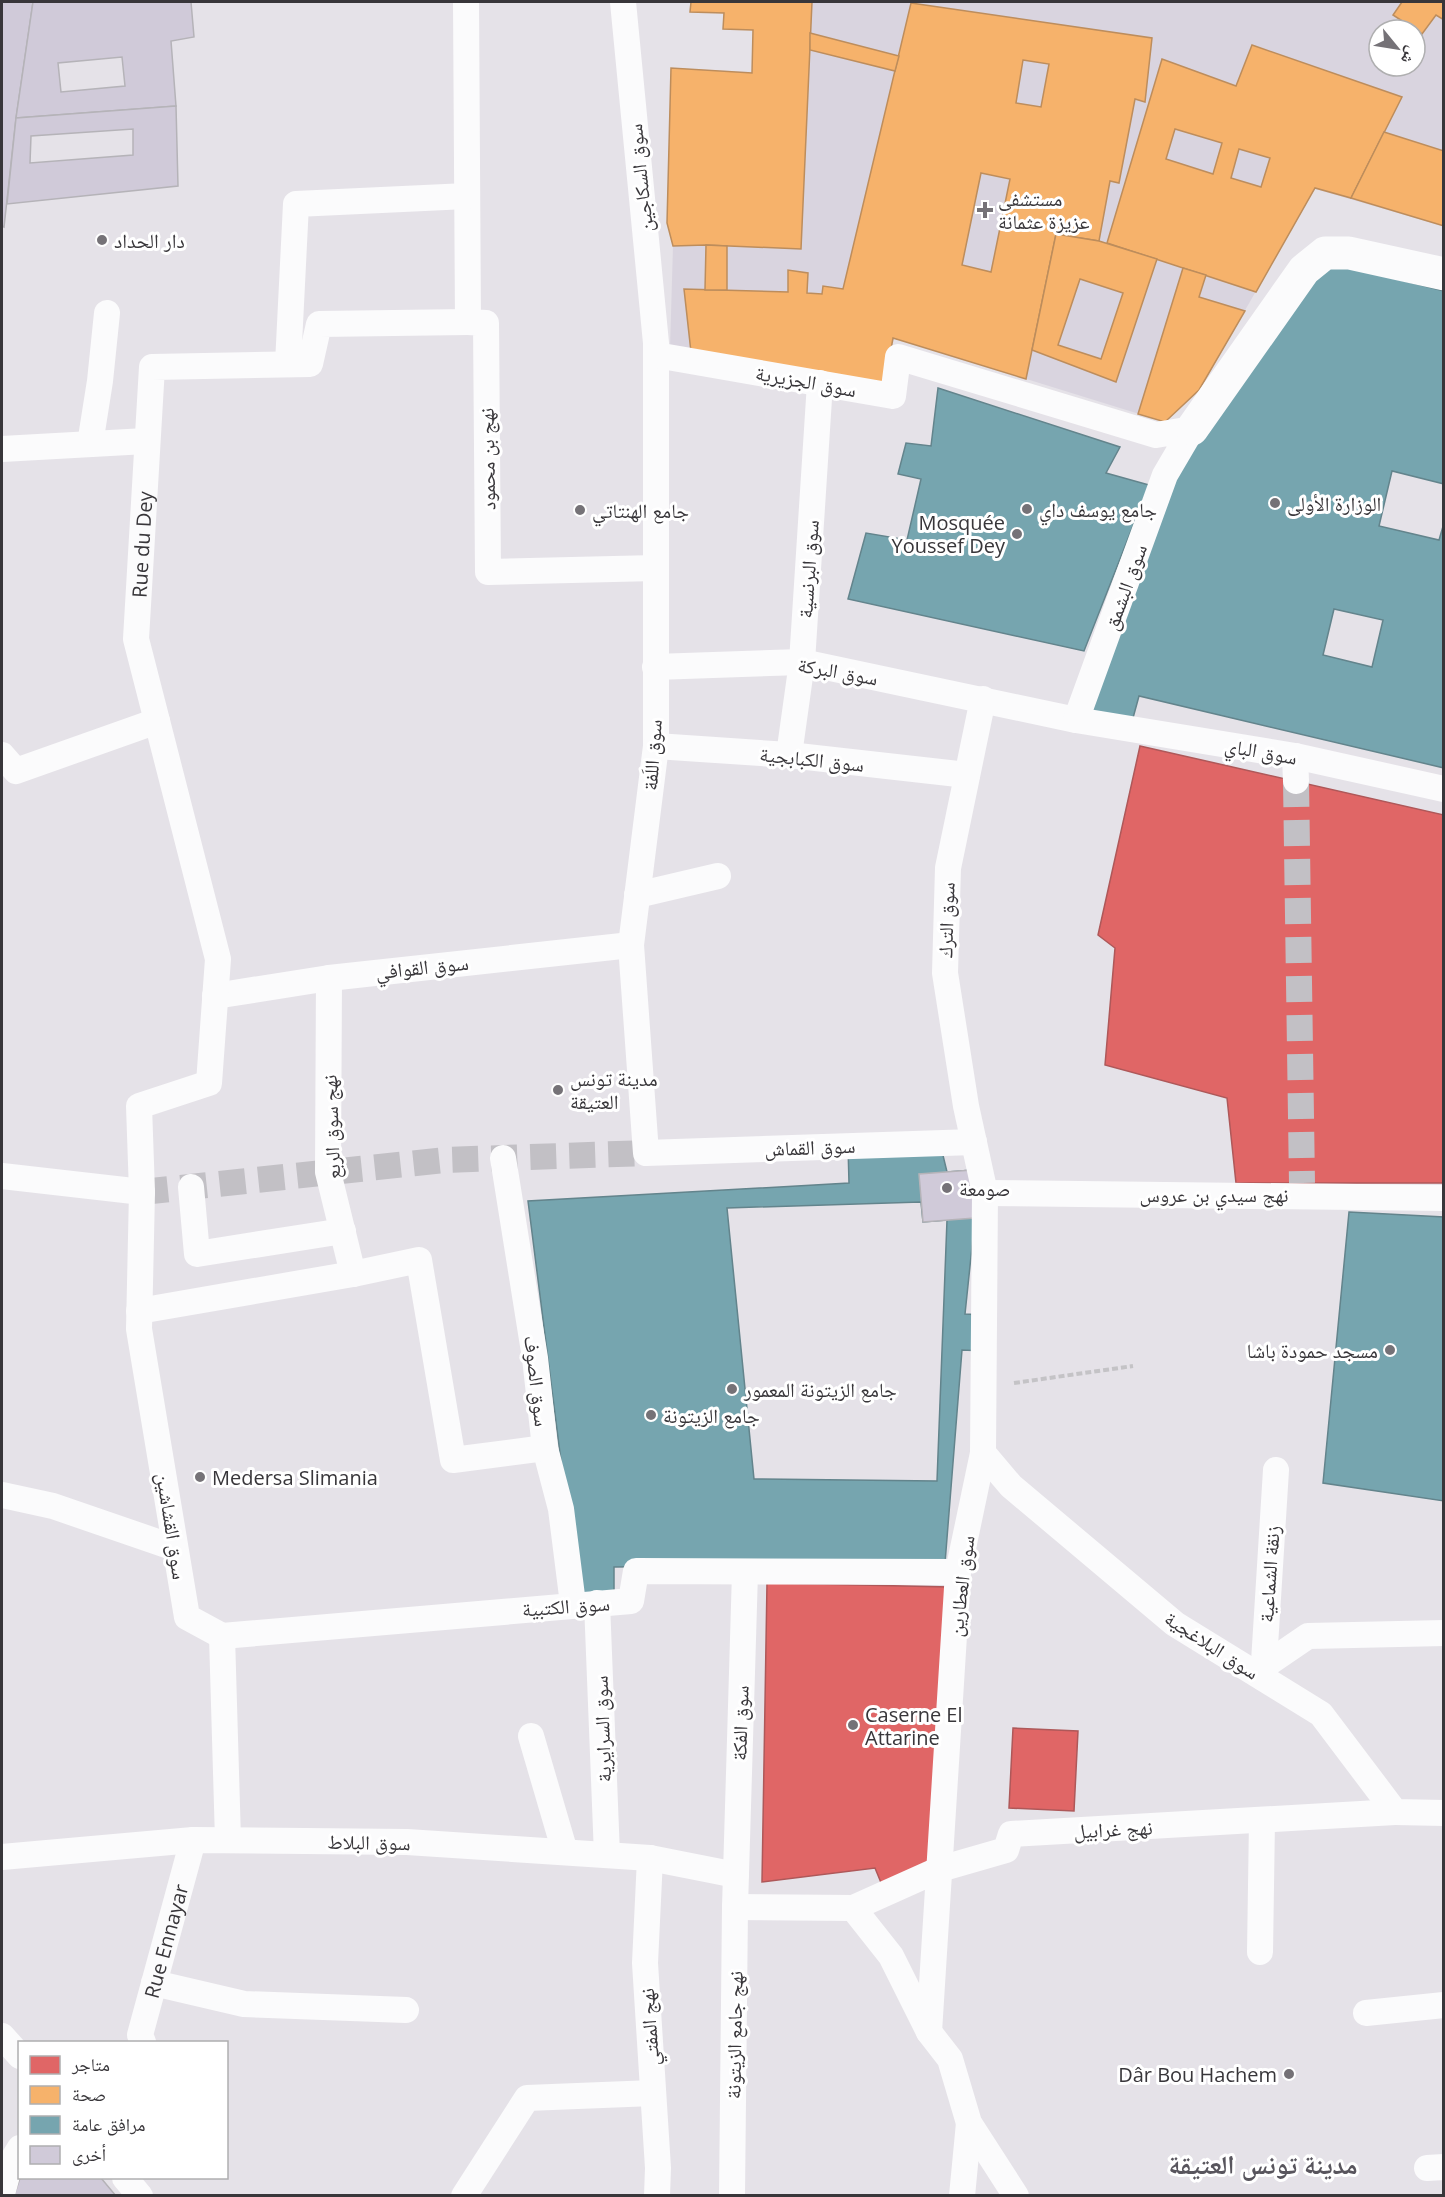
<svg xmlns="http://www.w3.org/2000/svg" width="1445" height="2197" font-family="'Open Sans','Noto Naskh Arabic',sans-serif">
	<rect width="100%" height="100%" fill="#e5e2e8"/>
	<path fill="#d9d4df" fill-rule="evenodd" d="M691,2H1443V226L1315,189L1199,390L1165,422L894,338L884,388L670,349L673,246L667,223L671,68L752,72L753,30L723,29V13L690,12ZM1379,30H1415V66H1379Z"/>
	<g fill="#e06666" stroke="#ae5859" stroke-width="1.5">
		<path d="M1140,746L1444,815V1183H1236L1227,1098L1105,1065L1115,948L1098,935Z"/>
		<path d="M767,1583L950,1587L933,1863L882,1885L875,1868L762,1882Z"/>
		<path d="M1013,1728L1078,1731L1074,1811L1009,1808Z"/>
	</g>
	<g fill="#f6b26b" stroke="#bd8d5c" stroke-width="1.5" fill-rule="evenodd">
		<path d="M691,2H812L801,249L706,245L673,246L667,223L671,68L752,73L753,30L723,29L724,13L690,12Z"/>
		<path d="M1402,2H1444V20L1436,15L1422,34L1393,15Z"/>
		<path d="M911,3L1152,38L1145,102L1135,99L1119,183L1110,181L1099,241L1056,234L1026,379L893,338L884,388L691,352L684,289L788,292V270L808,273L807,293L822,294L823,286L843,289ZM1023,60L1049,64L1041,107L1016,103ZM981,173L1010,179L991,272L962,265Z"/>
		<path d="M810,33L899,56L895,71L810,50Z"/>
		<path d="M1252,45L1402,97L1351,198L1315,188L1256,292L1107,243L1162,59L1236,86ZM1175,129L1222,143L1213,174L1166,159ZM1239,149L1270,158L1261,187L1231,178Z"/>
		<path d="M1384,132L1444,151V226L1351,198Z"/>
		<path d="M1056,234L1099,241L1157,259L1116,382L1032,350ZM1080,279L1123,293L1101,359L1058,345Z"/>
		<path d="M706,245L727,246V290H705Z"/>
		<path d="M1183,268L1206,275L1199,297L1245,311L1199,390L1165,422L1138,414Z"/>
	</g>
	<g fill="#76a5af" stroke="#63848c" stroke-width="1.5" fill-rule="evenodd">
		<path d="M1308,256L1444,291V484L1392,471L1379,526L1439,540L1444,523V768L1139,696L1133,718L1087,717L1174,475ZM1334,609L1383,620L1372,667L1323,655Z"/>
		<path d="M938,388L1120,447L1106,473L1149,485L1084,651L848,599L866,533L907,540L921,479L898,474L906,443L931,446Z"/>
		<path d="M940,1143L947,1172L972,1170L975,1218L965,1314L984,1315V1351L962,1350L945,1563L614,1567V1594L578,1595L528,1201L849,1183L848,1146ZM921,1202L923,1222L947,1220L937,1481L754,1479L727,1208Z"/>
		<path d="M1349,1212L1444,1217V1501L1323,1483Z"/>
	</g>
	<g fill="#d0cad9" stroke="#b5b3b8" stroke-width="1.5" fill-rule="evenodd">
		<path d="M2,2H33L16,118L4,227L2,226Z"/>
		<path d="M33,2H191L194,37L171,41L176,106L16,118ZM122,57L125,86L61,92L58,63Z"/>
		<path d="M176,106L178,186L7,204L16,118ZM133,129V155L30,163L31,136Z"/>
		<path d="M972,1170L975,1218L923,1222L919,1174Z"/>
		<path d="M20,2178H101L116,2196H14Z"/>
	</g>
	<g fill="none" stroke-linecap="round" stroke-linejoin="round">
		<g stroke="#c2c0c5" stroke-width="26" stroke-dasharray="26 13" stroke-linecap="butt">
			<path d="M1296,781L1302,1183"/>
			<path d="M142,1192L445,1160L646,1153"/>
		</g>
		<path stroke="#c4c3c6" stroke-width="4" stroke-dasharray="6 3" stroke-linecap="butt" d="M1014,1383L1133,1366"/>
		<g stroke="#fbfbfc" stroke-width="26">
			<path d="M466,2L468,322L486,323L488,572L656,568"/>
			<path d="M623,2L656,343V746L631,945L646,1153L974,1142"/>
			<path d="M288,364L296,204L467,196"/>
			<path d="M90,444L100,381L107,313"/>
			<path d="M2,449L146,441"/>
			<path d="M655,667L802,662L1076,720L1165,475L1192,429L1156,435L898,357L893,396L656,355"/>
			<path d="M1076,720L1295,756L1444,789"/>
			<path d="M656,746L789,755L967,775"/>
			<path d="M2,755L16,771L157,721"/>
			<path d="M789,755L802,662L820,383"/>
			<path d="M1295,756L1296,781"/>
			<path d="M637,895L718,876"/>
			<path d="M329,978L328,1172L353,1274"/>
			<path d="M215,996L329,978L631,945"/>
			<path d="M503,1158L535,1358L545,1448L561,1509L573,1604"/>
			<path d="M2,1176L142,1192"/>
			<path d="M191,1187L197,1254L343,1231"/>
			<path d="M985,1193L1444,1198"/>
			<path d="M139,1311L353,1274L419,1260L453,1460L545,1448"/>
			<path d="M983,1453L1011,1486L1175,1624L1321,1714L1395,1812L1444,1813"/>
			<path d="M2,1495L53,1506L175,1548"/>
			<path d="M597,1603L607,1855"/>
			<path d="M222,1636L631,1601L636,1571L958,1572"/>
			<path d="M1264,1666L1308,1636L1444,1633"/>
			<path d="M1263,1678L1276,1470"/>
			<path d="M531,1736L565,1852"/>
			<path id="s1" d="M228,1840L222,1636L187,1617L139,1329L142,1192L139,1106L209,1083L218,959L136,639L152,367L310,364L319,324L468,322"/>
			<path d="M2,1857L193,1840L407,1842L650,1858L736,1875"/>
			<path d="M650,1858L645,1963L658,2168L657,2196"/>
			<path d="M735,1907L853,1908L940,1869L1006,1850L1011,1834L1395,1812"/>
			<path d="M853,1908L891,1956L929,2032L950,2059L969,2123L1016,2196"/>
			<path d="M1260,1952L1262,1820"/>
			<path d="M154,1983L244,2004L406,2010"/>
			<path d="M1366,2013L1444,2005"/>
			<path d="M929,2032L958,1572L983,1453L985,1193L966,1106L945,973L948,868L983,699"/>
			<path d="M2,2036L20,2056"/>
			<path id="s2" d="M143,2042L140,2035L193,1840"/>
			<path d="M1427,2168L1444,2167"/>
			<path d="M125,2178L140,2196"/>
			<path d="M2,2194L10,2164L20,2148"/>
			<path d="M464,2196L527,2098L653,2093"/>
			<path d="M732,2196L735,1907L745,1572"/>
			<path d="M962,2196L969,2123"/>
		</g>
		<path stroke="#fbfbfc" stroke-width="33" d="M1192,429L1304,270L1325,253H1349L1444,274"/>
	</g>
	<g fill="#757277" stroke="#fff" stroke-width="2">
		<path d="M982 201h6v6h6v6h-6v6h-6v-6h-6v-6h6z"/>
		<circle cx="102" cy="240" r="6"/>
		<circle cx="1275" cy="503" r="6"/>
		<circle cx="1027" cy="509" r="6"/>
		<circle cx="580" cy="510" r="6"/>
		<circle cx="1017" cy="534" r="6"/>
		<circle cx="558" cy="1090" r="6"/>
		<circle cx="947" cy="1188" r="6"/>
		<circle cx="1390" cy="1350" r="6"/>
		<circle cx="732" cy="1389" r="6"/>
		<circle cx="651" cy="1415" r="6"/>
		<circle cx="200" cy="1477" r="6"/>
		<circle cx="853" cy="1725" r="6"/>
		<circle cx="1289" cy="2074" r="6"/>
	</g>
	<g text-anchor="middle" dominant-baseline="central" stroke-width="6" stroke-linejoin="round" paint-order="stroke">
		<g font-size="20" fill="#38363a" stroke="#fff">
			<text transform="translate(640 178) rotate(-96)">سوق السكاجين</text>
			<text transform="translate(806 381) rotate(10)">سوق الجزيرية</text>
			<text transform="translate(487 459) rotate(-91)">نهج بن محمود</text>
			<text stroke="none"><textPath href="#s1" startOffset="1382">Rue du Dey</textPath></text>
			<text transform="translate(808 569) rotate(-86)">سوق البرنسية</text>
			<text transform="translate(1125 587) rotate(-70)">سوق البشمق</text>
			<text transform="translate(838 671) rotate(10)">سوق البركة</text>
			<text transform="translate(1261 751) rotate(10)">سوق الباي</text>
			<text transform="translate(652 755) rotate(-86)">سوق اللَفة</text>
			<text transform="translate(812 759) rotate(6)">سوق الكبابجية</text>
			<text transform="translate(946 920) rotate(-88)">سوق الترك</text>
			<text transform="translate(422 967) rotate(-6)">سوق القوافي</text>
			<text transform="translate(331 1127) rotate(-92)">نهج سوق الربع</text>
			<text transform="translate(810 1147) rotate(-2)">سوق القماش</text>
			<text x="1214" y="1194">نهج سيدي بن عروس</text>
			<text transform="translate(537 1381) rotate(83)">سوق الصوف</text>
			<text transform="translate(172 1526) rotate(81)">سوق القشاشين</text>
			<text transform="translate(1269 1574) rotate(-86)">زنقة الشماعية</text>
			<text transform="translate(961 1586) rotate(-83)">سوق العطارين</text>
			<text transform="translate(566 1606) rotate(-4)">سوق الكتبية</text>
			<text transform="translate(1212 1645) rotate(33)">سوق البلاغجية</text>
			<text transform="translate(740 1723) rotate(-88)">سوق الفكة</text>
			<text transform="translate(602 1729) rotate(-92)">سوق السرايرية</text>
			<text transform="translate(1113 1829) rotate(-3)">نهج غرابيل</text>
			<text transform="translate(369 1842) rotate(1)">سوق البلاط</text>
			<text stroke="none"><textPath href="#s2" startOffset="105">Rue Ennayar</textPath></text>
			<text transform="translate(649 2027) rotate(-94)">نهج المفتي</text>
			<text transform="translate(734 2035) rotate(-89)">نهج جامع الزيتونة</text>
		</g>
		<g font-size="20" fill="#38363a" stroke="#fff" text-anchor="start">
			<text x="998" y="198">مستشفى<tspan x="998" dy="23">عزيزة عثمانة</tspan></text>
			<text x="114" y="240">دار الحداد</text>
			<text x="1287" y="503">الوزارة الأولى</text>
			<text x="1039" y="509">جامع يوسف داي</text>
			<text x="592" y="510">جامع الهنتاتي</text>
			<text x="1005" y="522" text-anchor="end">Mosquée<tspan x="1005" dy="23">Youssef Dey</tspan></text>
			<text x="570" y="1078">مدينة تونس<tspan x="570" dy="23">العتيقة</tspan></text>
			<text x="959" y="1188">صومعة</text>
			<text x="1378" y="1350" text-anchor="end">مسجد حمودة باشا</text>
			<text x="744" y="1389">جامع الزيتونة المعمور</text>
			<text x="663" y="1415">جامع الزيتونة</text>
			<text x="212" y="1477">Medersa Slimania</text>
			<text x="865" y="1714">Caserne El<tspan x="865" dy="23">Attarine</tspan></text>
			<text x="1277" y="2074" text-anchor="end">Dâr Bou Hachem</text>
		</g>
		<g font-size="26" font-weight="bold" fill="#58555d" stroke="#fff">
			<text x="1263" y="2164">مدينة تونس العتيقة</text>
		</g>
	</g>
	<rect width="1445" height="2197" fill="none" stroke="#38363a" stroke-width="6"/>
	<rect x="18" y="2041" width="210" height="138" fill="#ffffff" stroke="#afafb0" stroke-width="1.5"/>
	<rect x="30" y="2056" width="30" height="18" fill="#e06666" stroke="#afafb0" stroke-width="1.5"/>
	<text x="72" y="2071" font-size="18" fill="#38363a">متاجر</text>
	<rect x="30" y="2086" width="30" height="18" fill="#f6b26b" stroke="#afafb0" stroke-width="1.5"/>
	<text x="72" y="2101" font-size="18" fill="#38363a">صحة</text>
	<rect x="30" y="2116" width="30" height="18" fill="#76a5af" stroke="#afafb0" stroke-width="1.5"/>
	<text x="72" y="2131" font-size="18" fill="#38363a">مرافق عامة</text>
	<rect x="30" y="2146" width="30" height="18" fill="#d0cad9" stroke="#afafb0" stroke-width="1.5"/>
	<text x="72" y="2161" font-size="18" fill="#38363a">أخرى</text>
	<g transform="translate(1397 48) rotate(120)"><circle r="28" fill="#ffffff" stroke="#afafb0" stroke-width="1.5"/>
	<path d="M0-4.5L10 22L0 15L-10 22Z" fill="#757277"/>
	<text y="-9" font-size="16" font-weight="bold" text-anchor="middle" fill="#38363a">ش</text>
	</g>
</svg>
